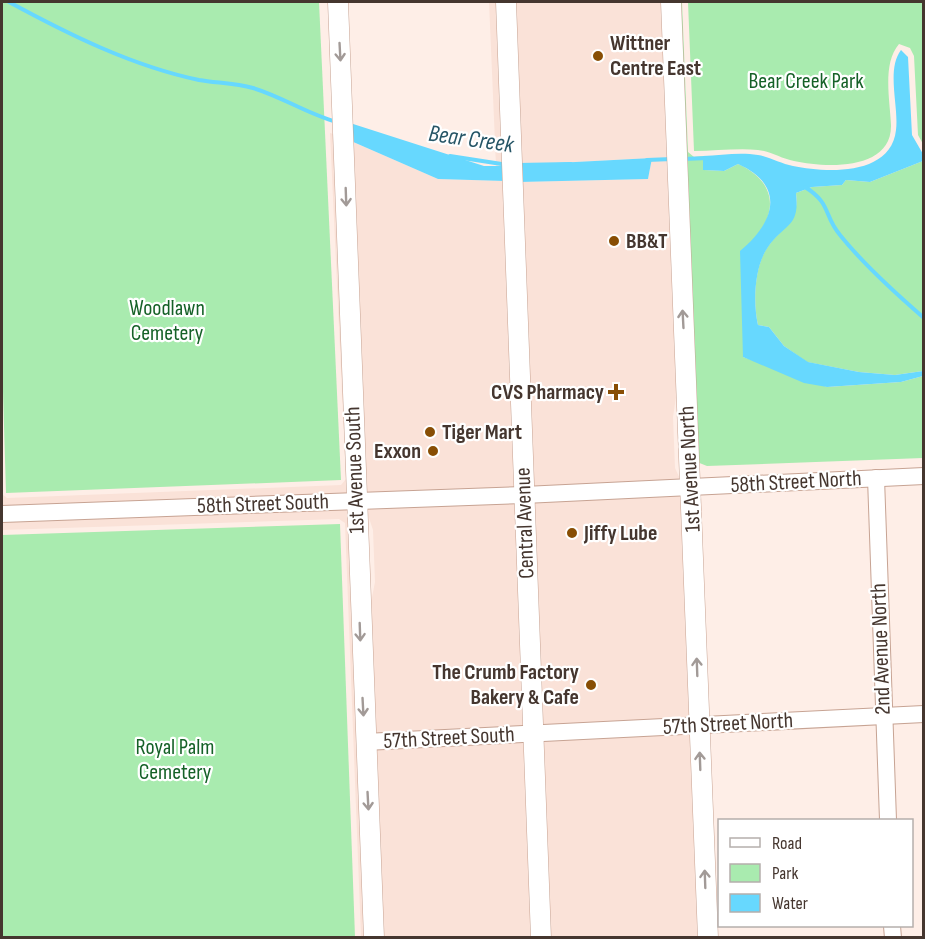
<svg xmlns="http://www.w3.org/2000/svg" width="925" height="939" font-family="'Sofia Sans Condensed',sans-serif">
	<rect width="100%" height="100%" fill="#feeee7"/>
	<g fill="#fae2d8">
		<path d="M489,2H499L505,166H496Z"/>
		<path d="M512,2H665L679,377L673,417L675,468L681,481L530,489L519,182L648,179L652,158L518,165Z"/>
		<path d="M330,133L337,135L349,495L2,508V494L7,498L341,485L346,479Z"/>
		<path d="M351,141L438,179L505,181L517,489L363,494Z"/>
		<path d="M685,493L692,720L539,727L531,500Z"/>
		<path d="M517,501L526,728L371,736L367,623L375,582L373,530L365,506Z"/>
		<path d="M350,507L367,937H361L345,523L339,519L2,530V520Z"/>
		<path d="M693,732L701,937H547L540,739Z"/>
		<path d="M527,740L534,937H380L372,748Z"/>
	</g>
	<g fill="#a9ebaf">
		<path d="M2,2H319L341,480L6,493L2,358Z"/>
		<path d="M678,2H682L688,152L694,157L703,156L704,170L724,171L738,164C774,180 780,210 754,239L743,357L827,387L901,382L923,376V458L707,466L697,462Z"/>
		<path d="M688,2H923V144L918,135L914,56L910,48L899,44C882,64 890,100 891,125C892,171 826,168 794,161C782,159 770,151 758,150C738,148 715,151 694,151Z"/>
		<path d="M923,161V371L895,375L859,372L807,362L784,346L769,327L758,325C753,303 754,268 767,248C781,227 800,222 796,193L812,187L842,185L846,180L870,182Z"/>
		<path d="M340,524L355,937H2V535Z"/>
	</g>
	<g fill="#67d8fe">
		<path d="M901,50L908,57L912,135L923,154V161L870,182L846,180L842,185L812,187L796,193C800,228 785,223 768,247C754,267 753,303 758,325L769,327L784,346L808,362L859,372L895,375L923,371V376L901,382L827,387L804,383L743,357L740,251C774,223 787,186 738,164L724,171L703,170V156C721,155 741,152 758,155C770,157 781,164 793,166C827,173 891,176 896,130C899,106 886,70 901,50Z"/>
		<path d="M350,123L484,166H505V181L438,179L351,141Z"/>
		<path d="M652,158L648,179L519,182L518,165Z"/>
	</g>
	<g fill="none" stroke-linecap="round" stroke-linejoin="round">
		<g stroke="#67d8fe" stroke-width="4">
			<path d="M9,2C68,34 132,66 199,80C216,83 235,83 253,88C283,97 307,114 337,122"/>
			<path d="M450,156L508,165"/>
			<path d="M683,159L708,158"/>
			<path d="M647,160L672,159"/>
			<path d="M518,165L571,164"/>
			<path d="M805,187C832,204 823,215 840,235C864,265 894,292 924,318"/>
		</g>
		<g stroke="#c7a393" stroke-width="18">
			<g id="minor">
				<path d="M876,478L888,820"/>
				<path d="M2,514L524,495L924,476"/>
				<path d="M365,742L924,714"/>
				<path d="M892,926L893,938"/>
			</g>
		</g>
		<g stroke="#c7a393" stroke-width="21">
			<g id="major">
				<path d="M338,2L374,938"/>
				<path d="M506,2L541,938"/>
				<path d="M671,2L708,938"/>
			</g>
		</g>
		<use href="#minor" stroke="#fff" stroke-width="16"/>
		<use href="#major" stroke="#fff" stroke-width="20"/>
	</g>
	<defs><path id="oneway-shaft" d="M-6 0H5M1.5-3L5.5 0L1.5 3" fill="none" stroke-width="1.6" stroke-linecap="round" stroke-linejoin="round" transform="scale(1.5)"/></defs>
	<g stroke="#a29a97">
		<use href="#oneway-shaft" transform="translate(340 52) rotate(87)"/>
		<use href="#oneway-shaft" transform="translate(346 197) rotate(88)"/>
		<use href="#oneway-shaft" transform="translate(683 319) rotate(-93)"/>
		<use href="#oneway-shaft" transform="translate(360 632) rotate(88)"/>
		<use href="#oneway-shaft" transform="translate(697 667) rotate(-92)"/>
		<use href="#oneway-shaft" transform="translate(363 707) rotate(87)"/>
		<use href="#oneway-shaft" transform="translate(700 761) rotate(-92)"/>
		<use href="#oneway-shaft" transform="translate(368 801) rotate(87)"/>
		<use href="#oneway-shaft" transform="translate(705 879) rotate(-92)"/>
	</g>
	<g fill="#884e04" stroke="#fff" stroke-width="2">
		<circle cx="598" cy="56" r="6"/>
		<circle cx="614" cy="241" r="6"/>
		<path d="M613 383h6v6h6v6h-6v6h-6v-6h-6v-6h6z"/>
		<circle cx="430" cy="432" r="6"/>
		<circle cx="433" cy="451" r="6"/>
		<circle cx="572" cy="533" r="6"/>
		<circle cx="591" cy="685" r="6"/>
	</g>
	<g text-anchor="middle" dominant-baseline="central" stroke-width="4.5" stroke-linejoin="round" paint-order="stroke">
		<g font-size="22" font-weight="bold" fill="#45362f" stroke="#fff" text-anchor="start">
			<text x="610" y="43">Wittner<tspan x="610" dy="25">Centre East</tspan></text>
			<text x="626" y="241">BB&amp;T</text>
			<text x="604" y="392" text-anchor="end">CVS Pharmacy</text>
			<text x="442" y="432">Tiger Mart</text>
			<text x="421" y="451" text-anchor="end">Exxon</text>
			<text x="584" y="533">Jiffy Lube</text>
			<text x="579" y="672" text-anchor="end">The Crumb Factory<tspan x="579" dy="25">Bakery &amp; Cafe</tspan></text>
		</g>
		<g font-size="22" fill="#156127" stroke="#fff">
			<text x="806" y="81">Bear Creek Park</text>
			<text x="167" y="308">Woodlawn<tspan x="167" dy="25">Cemetery</tspan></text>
			<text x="175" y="747">Royal Palm<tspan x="175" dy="25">Cemetery</tspan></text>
		</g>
		<g font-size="22" fill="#45362f" stroke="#fff">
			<text transform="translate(690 469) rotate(-93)">1st Avenue North</text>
			<text transform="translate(355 470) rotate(-92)">1st Avenue South</text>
			<text transform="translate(796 482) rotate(-3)">58th Street North</text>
			<text transform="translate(263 504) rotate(-2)">58th Street South</text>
			<text transform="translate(525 523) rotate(-92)">Central Avenue</text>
			<text transform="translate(881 649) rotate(-92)">2nd Avenue North</text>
			<text transform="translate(728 724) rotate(-3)">57th Street North</text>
			<text transform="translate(449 738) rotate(-3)">57th Street South</text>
		</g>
		<g font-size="24" font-style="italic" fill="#265566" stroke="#fff">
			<text transform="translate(471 139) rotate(8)">Bear Creek</text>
		</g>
	</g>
	<rect width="925" height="939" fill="none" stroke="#45362f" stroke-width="6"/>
	<rect x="718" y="819" width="195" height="108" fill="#ffffff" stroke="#b5afac" stroke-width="1.5"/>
	<rect x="730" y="838" width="30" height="9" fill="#ffffff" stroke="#b5afac" stroke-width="1.5"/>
	<text x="772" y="849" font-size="18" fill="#45362f">Road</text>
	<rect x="730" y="864" width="30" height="18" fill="#a9ebaf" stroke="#b5afac" stroke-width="1.5"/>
	<text x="772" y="879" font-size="18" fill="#45362f">Park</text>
	<rect x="730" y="894" width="30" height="18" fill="#67d8fe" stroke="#b5afac" stroke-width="1.5"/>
	<text x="772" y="909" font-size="18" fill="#45362f">Water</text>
</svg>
